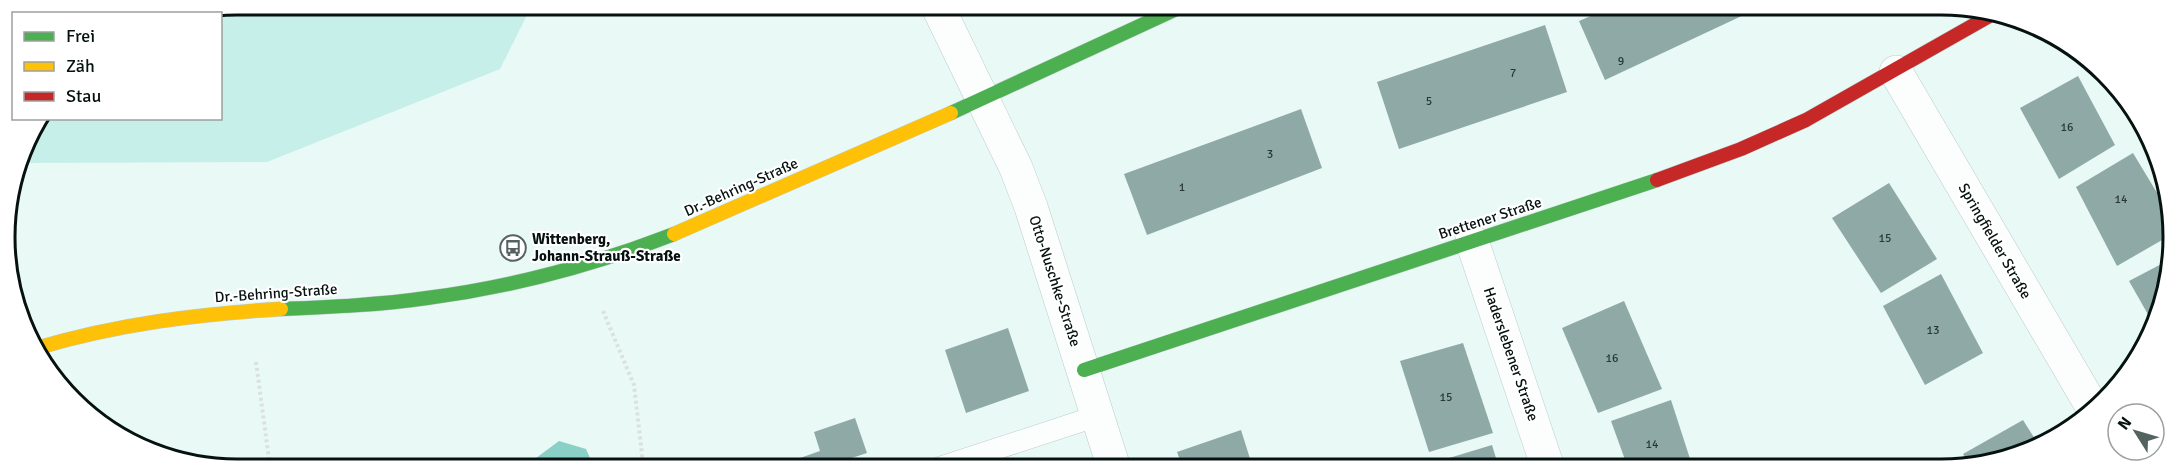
<svg xmlns="http://www.w3.org/2000/svg" width="2178" height="474" font-family="Signika,sans-serif">
	<rect width="100%" height="100%" fill="#e8f9f6"/>
	<path fill="#c5efe8" d="M237,5H532L500,69L267,162L21,163L29,134L40,119L220,118V14L192,13Z"/>
	<path fill="#8bd0c6" d="M559,441L586,449L594,467H524Z"/>
	<g fill="#8faaa6">
		<path d="M1614,6H1763L1605,80L1579,21Z"/>
		<path d="M1545,25L1567,92L1399,149L1377,82Z"/>
		<path d="M2078,76L2115,145L2059,179L2020,108Z"/>
		<path d="M1301,109L1322,168L1147,235L1124,174Z"/>
		<path d="M2133,153L2168,211L2169,236L2117,266L2076,187Z"/>
		<path d="M1889,183L1937,259L1881,293L1832,218Z"/>
		<path d="M2171,259V268L2154,325L2129,281Z"/>
		<path d="M1941,274L1983,353L1925,385L1883,306Z"/>
		<path d="M1624,301L1662,389L1598,413L1562,328Z"/>
		<path d="M1008,328L1029,391L966,413L945,350Z"/>
		<path d="M1463,343L1493,433L1429,452L1400,361Z"/>
		<path d="M1671,400L1693,468H1628L1611,421Z"/>
		<path d="M855,418L867,453L824,467H803L800,458L820,451L814,432Z"/>
		<path d="M2023,420L2040,447L1971,468L1963,454Z"/>
		<path d="M1241,430L1253,468H1183L1177,452Z"/>
		<path d="M1492,445L1499,468H1427L1426,465Z"/>
	</g>
	<g fill="none" stroke-linecap="round" stroke-linejoin="round">
		<g stroke="#beccca" stroke-width="22">
			<path id="lane" d="M941,467L1097,416"/>
		</g>
		<g stroke="#beccca" stroke-width="34">
			<g id="street">
				<path d="M937,5L1016,168L1031,207L1114,468"/>
				<path d="M1896,72L2094,410"/>
				<path d="M1472,241L1548,468"/>
			</g>
		</g>
		<g stroke="#beccca" stroke-width="15">
			<g id="fast">
				<path d="M951,113L1183,6"/>
				<path d="M281,309C330,307 379,305 427,298C512,287 594,265 674,234"/>
				<path d="M1084,370L1657,180"/>
			</g>
		</g>
		<g stroke="#beccca" stroke-width="15">
			<g id="slow">
				<path d="M674,234L951,113"/>
				<path d="M37,348C118,324 198,314 281,309"/>
			</g>
		</g>
		<g stroke="#beccca" stroke-width="15">
			<path id="jam" d="M1657,180L1741,149L1806,120L1993,14"/>
		</g>
		<g stroke="#dbe0e0" stroke-width="4" stroke-dasharray="3 3" stroke-linecap="butt">
			<path d="M603,311L634,385L642,454L641,467"/>
			<path d="M256,362L270,467"/>
		</g>
		<use href="#lane" stroke="#fcfefe" stroke-width="21"/>
		<use href="#street" stroke="#fcfefe" stroke-width="33"/>
		<use href="#fast" stroke="#4caf50" stroke-width="14"/>
		<use href="#slow" stroke="#ffc107" stroke-width="14"/>
		<use href="#jam" stroke="#c62828" stroke-width="14"/>
	</g>
	<defs>
		<g id="bus-ring" transform="scale(1.35)"><circle r="9.5" fill="#fff" stroke="#556360" stroke-width="1.5"/><path d="M-5-6H5V4H4V6H2V4H-2V6H-4V4H-5ZM-3.5-4V0h7V-4ZM-3.5 1.2v1.5H-2V1.2ZM2 1.2v1.5H3.5V1.2Z" fill="#556360"/></g>
	</defs>
	<g fill-rule="evenodd">
		<use href="#bus-ring" x="513" y="248"/>
	</g>
	<g text-anchor="middle" dominant-baseline="central" stroke-width="4.5" stroke-linejoin="round" paint-order="stroke">
		<g font-size="12" fill="#283836">
			<text x="1621" y="61">9</text>
			<text x="1513" y="73">7</text>
			<text x="1429" y="101">5</text>
			<text x="2067" y="127">16</text>
			<text x="1270" y="154">3</text>
			<text x="1182" y="187">1</text>
			<text x="2121" y="199">14</text>
			<text x="1885" y="238">15</text>
			<text x="1933" y="330">13</text>
			<text x="1612" y="358">16</text>
			<text x="1446" y="397">15</text>
			<text x="1652" y="444">14</text>
		</g>
		<g font-size="15" fill="#061210" stroke="#fff">
			<text transform="translate(741 187) rotate(-24)">Dr.-Behring-Straße</text>
			<text transform="translate(1490 218) rotate(-18)">Brettener Straße</text>
			<text transform="translate(1995 241) rotate(60)">Springfielder Straße</text>
			<text transform="translate(1055 281) rotate(72)">Otto-Nuschke-Straße</text>
			<text transform="translate(276 293) rotate(-4)">Dr.-Behring-Straße</text>
			<text transform="translate(1511 354) rotate(71)">Haderslebener Straße</text>
		</g>
		<g font-size="15" font-weight="bold" fill="#061210" stroke="#fff" text-anchor="start">
			<text x="532" y="239">Wittenberg,<tspan x="532" dy="17">Johann-Strauß-Straße</tspan></text>
		</g>
	</g>
	<path d="M0 0H2178V474H0ZM237 15H1941A222 222 0 0 1 2163 237V237A222 222 0 0 1 1941 459H237A222 222 0 0 1 15 237V237A222 222 0 0 1 237 15Z" fill="#fff" fill-rule="evenodd"/>
	<path fill="none" stroke="#061210" stroke-width="3" d="M237 15H1941A222 222 0 0 1 2163 237V237A222 222 0 0 1 1941 459H237A222 222 0 0 1 15 237V237A222 222 0 0 1 237 15Z"/>
	<rect x="12" y="12" width="210" height="108" fill="#ffffff" stroke="#9ba09f" stroke-width="1.5"/>
	<rect x="24" y="32" width="30" height="9" fill="#4caf50" stroke="#9ba09f" stroke-width="1.5"/>
	<text x="66" y="42" font-size="18" fill="#061210">Frei</text>
	<rect x="24" y="62" width="30" height="9" fill="#ffc107" stroke="#9ba09f" stroke-width="1.5"/>
	<text x="66" y="72" font-size="18" fill="#061210">Zäh</text>
	<rect x="24" y="92" width="30" height="9" fill="#c62828" stroke="#9ba09f" stroke-width="1.5"/>
	<text x="66" y="102" font-size="18" fill="#061210">Stau</text>
	<g transform="translate(2136 432) rotate(307)"><circle r="28" fill="#ffffff" stroke="#9ba09f" stroke-width="1.5"/>
	<path d="M0-4.5L10 22L0 15L-10 22Z" fill="#556360"/>
	<text y="-9" font-size="16" font-weight="bold" text-anchor="middle" fill="#061210">N</text>
	</g>
</svg>
